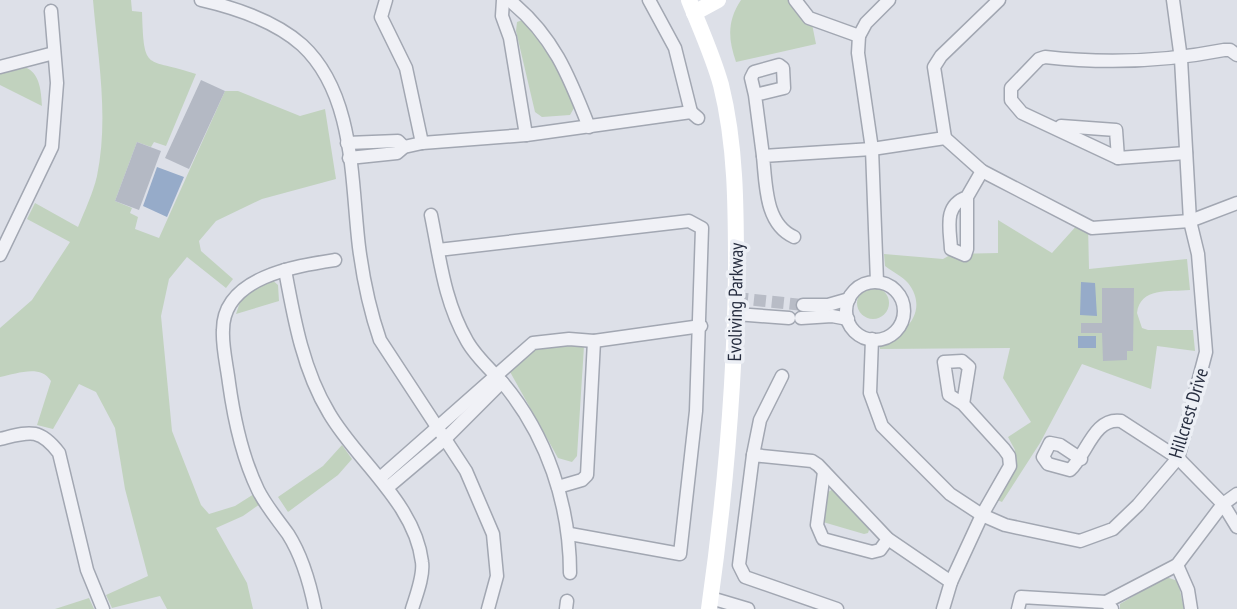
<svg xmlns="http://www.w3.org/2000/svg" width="1237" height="609" font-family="'PT Sans Narrow',sans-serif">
	<rect width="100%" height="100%" fill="#dde0e8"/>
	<g fill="#c1d2be">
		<path d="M93,0H131L132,11L142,12C144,74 146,57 196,74L166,146L154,142L151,147L137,142L115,201L132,208L130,213L138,217L135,229L159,238L225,91H238L300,116L325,109L336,179L262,199L216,221L199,241L201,251L233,279L226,288L187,257L169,279L161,316L172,431L201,505L209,514L235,506L254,494L260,504L243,516L216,528L247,583L253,609H167L160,596L112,608L106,595L148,576L125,489L115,428L96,392L79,384L53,429L37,425L51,381C40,364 17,374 0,377V328L32,300L70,242L27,219L35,203L78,227C85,210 93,193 97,176C109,117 98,59 93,0Z"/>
		<path d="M741,0H792L811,19L816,44L736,62C728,39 727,21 741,0Z"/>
		<path d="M525,19C545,47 565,74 574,108L570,115L542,117L535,112L516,31L517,22Z"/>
		<path d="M21,66C40,70 41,90 42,106L0,85V74Z"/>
		<path d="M998,220L1052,253L1079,223L1088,225L1089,269L1187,259L1190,290C1169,292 1140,287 1137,313L1142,328L1148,330H1193L1195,351L1157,346L1151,389L1082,364L1040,443L1002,502L990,497L1015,450L1008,437L1031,422L1003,378L1010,348L880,349V341C907,335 929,310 908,283C902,276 893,272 885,266L884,254L943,259L952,254L998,253Z"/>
		<path d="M271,279L278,285L279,301L236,314L241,299Z"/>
		<circle cx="873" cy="303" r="16"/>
		<path d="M582,342L584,346L577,456L572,462L558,458L509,370L532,345Z"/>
		<path d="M342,445L352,459L338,475L288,512L278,497L323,466Z"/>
		<path d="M833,489L871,524L868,533L864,534L823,522L825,494Z"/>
		<path d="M1166,577L1178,581L1184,609H1120V604Z"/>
		<path d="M89,598L94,609H55Z"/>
	</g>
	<g fill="#96abc9">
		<path d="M157,167L184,177L167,217L143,206Z"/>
		<path d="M1081,282L1095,283L1097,316L1080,315Z"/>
		<rect x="1078" y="336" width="18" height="12"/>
	</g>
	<g fill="#b4b9c4">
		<path d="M201,80L225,91L189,169L165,158Z"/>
		<path d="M137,142L161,151L139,210L115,201Z"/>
		<path d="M1102,288H1134L1133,351H1127V360L1103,361L1102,333H1081V323H1102Z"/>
	</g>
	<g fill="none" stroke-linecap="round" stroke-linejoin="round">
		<path stroke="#b8bcc6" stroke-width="12" stroke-dasharray="12 6" stroke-linecap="butt" d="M736,298L803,305"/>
		<g stroke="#a2a7b2" stroke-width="15">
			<g id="street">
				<path d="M201,0C236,8 275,21 302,45C355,94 351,181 359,247C363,278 370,311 380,340L466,471L493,534L497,576L488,609"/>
				<path d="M386,0L381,17L406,68L422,143"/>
				<path d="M503,0L502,16L510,38L526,135"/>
				<path d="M509,0C553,35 569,76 589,127"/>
				<path d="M649,0L675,48L691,112"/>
				<path d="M795,0L809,18L859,36"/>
				<path d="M0,67L54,53"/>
				<path d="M755,95L751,78L754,72L779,65L783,68L784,88L755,95L763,156"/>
				<path d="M1061,126L1116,130L1118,158"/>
				<path d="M945,138L934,67L941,56L999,0"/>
				<path d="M347,143L398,141L404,147"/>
				<path d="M1186,153L1118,158L1022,113L1011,100V88L1039,59L1045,57C1107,64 1163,62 1224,50H1230L1237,55"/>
				<path d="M349,158L397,153L404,147L422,143L526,135L691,112L698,118"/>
				<path d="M967,197C943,206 950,228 951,249L965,255L967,249V197L982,171"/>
				<path d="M431,215C440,259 444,301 467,341C476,357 490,369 502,382C547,435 570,505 570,573"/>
				<path d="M794,237C765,224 766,185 763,156L872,149L945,138L982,171L1092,228L1190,221L1237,203"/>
				<path d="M438,250L689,221L702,228L696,411L680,554L570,534"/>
				<path d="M0,255L52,147L57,83L51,11"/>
				<path d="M285,270C294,319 303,370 329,413C356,460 415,503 422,562C424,576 416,596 412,609"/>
				<path d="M877,282L872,149L858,53L859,36L866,23L889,0"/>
				<circle cx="875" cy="311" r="29"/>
				<path d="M803,305H828L849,299"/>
				<path d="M736,314L789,318"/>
				<path d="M801,318L832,316L848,319"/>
				<path d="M872,339L870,393L882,426L950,494L982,515L1005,525L1080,541L1113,529L1138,505L1178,458L1206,352L1198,254L1190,221L1181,59L1173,0"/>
				<path d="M0,439C29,432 39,427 59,453L87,570L103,609"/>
				<path d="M753,455L760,420L782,376"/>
				<path d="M1081,459L1060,445L1050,443L1043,457L1048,464L1070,470C1087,454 1094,417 1121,421L1178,458L1223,504L1237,494"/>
				<path d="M824,472L817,525L823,539L872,552L880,550L888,539"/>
				<path d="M380,478L533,343L569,339L594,341L701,326"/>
				<path d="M558,487L582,480L587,475L594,341"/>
				<path d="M387,488L445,439L502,382"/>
				<path d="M1177,565L1188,590L1191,609"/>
				<path d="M951,582L982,515L1010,466L1009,456L1004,449L963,404L949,395L944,362L962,361L969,367L963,404"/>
				<path d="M711,598L748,609"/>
				<path d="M315,609C310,584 302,556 288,534C278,520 266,506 258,490C242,457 234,419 229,383C227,366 222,347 223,330C223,277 296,266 335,260"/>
				<path d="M566,609L567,601"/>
				<path d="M837,609L745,577L739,565L753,455L812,461L818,465L888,539L951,582L943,609"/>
				<path d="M1018,609L1021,597L1106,602"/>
				<path d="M1112,609L1106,602L1177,565L1223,504L1237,527"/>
			</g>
		</g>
		<use href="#street" stroke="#f0f1f6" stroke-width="12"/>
		<g stroke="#fff" stroke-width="16">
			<path d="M689,0C700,28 713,56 721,85C736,145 736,208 736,270C735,384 725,496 709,609"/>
			<path d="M694,13L718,0"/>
		</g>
	</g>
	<g text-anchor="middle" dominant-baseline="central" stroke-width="7" stroke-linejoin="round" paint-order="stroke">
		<g font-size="19" fill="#262d3f" stroke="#eceff5">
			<text transform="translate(735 302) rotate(-89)">Evoliving Parkway</text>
			<text transform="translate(1188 413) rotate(-73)">Hillcrest Drive</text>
		</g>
	</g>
</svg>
